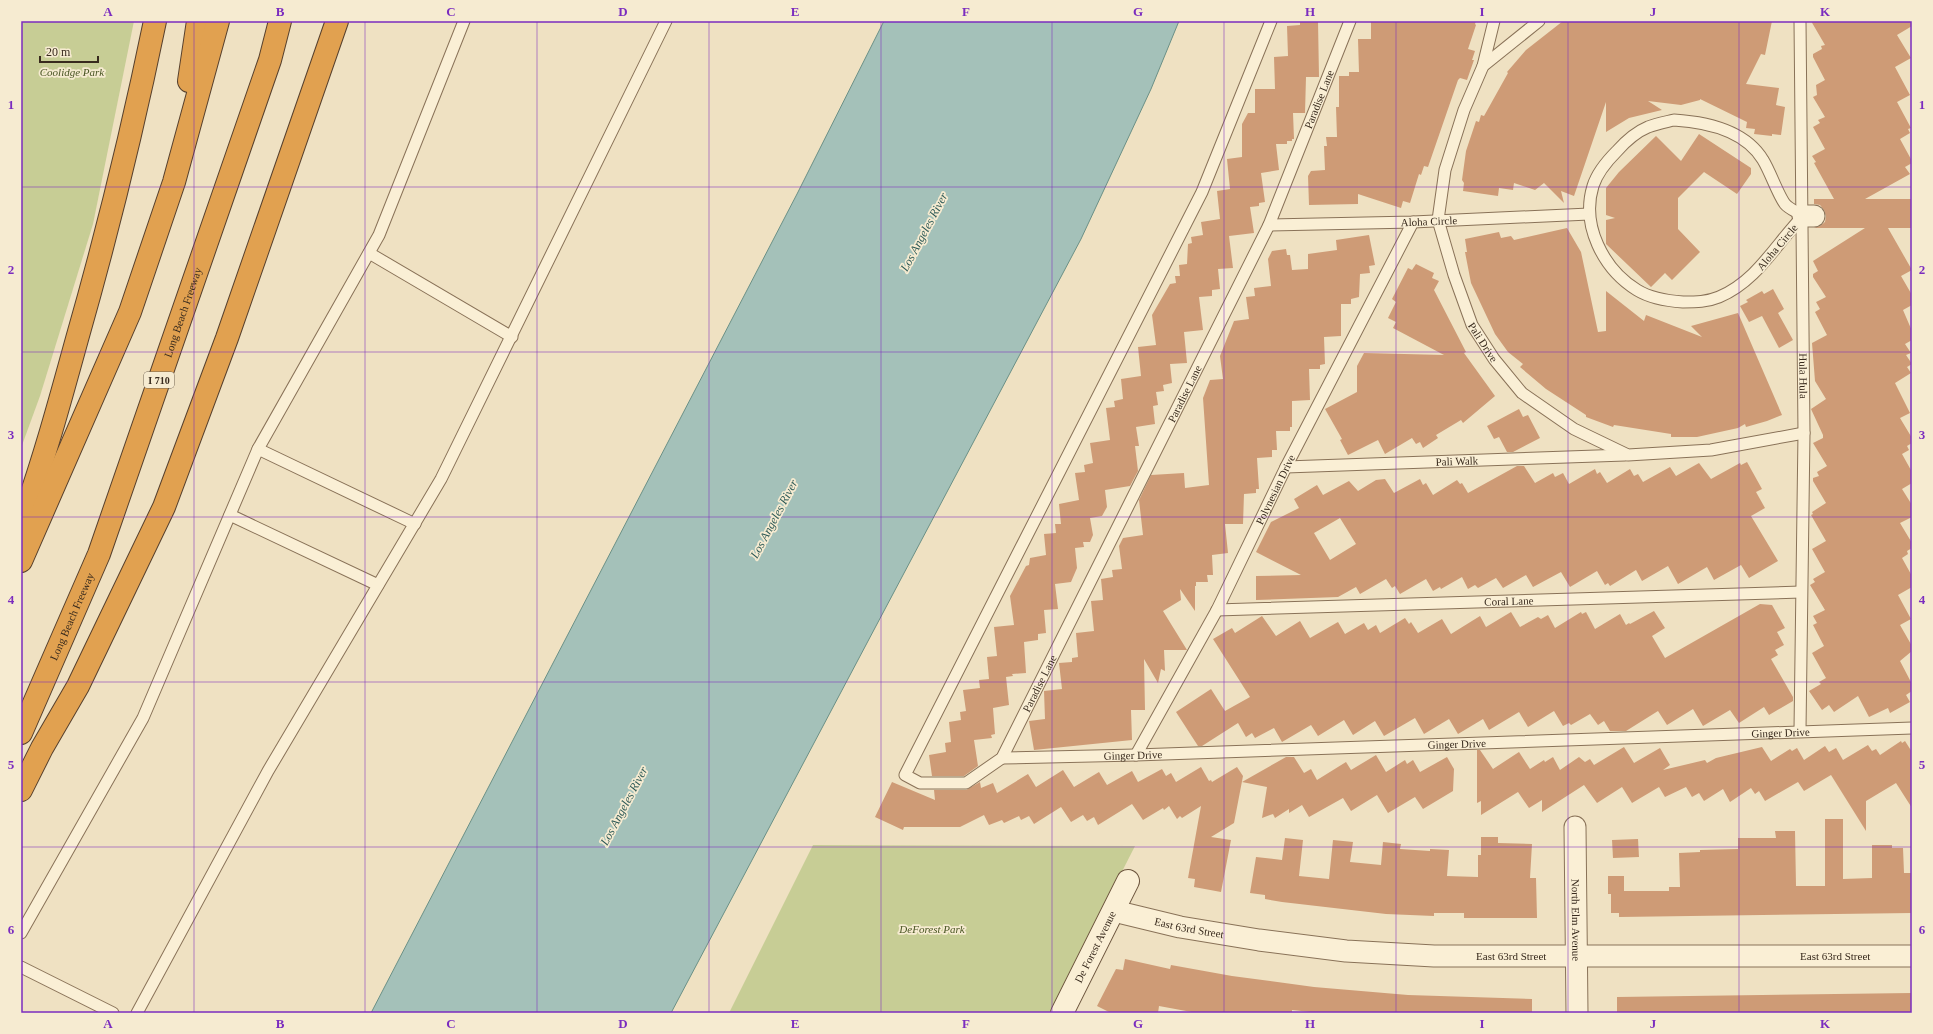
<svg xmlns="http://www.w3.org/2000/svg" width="1933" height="1034" font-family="'Times New Roman',serif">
	<rect width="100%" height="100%" fill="#efe1c2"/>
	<g fill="#c7cd95">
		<path d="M21,21H134L93,224L40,396L21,448Z"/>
		<path d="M813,845L1135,846L1050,1013H729Z"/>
	</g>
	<path fill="#a4c1b9" stroke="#6b9086" d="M884,21H1179L1151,89L1081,239L671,1013H371L797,194Z"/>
	<g fill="#ce9b76" fill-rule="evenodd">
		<path d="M1300,21H1318L1319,77H1306L1305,113H1293L1294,139H1292V141H1287V144H1276L1279,170L1261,173L1265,202L1259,203V206L1250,207L1254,233L1229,236L1233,268L1218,269L1220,289L1212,290V296L1199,297L1203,330L1184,332L1187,363L1170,364L1172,383L1163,385L1164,391L1156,392L1158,405L1153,406L1155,424L1136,427L1139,446H1135L1138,471L1130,486L1105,490L1107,507L1102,516L1090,518L1093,535L1090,542H1083L1084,547L1075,548L1077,568L1071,582L1055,584L1058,609L1044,610L1046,633L1038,634V640L1024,642L1026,673L1012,674L1013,676L1006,677L1009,705L993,708L995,734L991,735L992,738L974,740L978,766L964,776H932L929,755L946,752L945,743L951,742L949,722L961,720L960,712L966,711L963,690L980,688L979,680L989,679L987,657L997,656L994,627L1014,625L1010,596L1026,566L1029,565L1030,558L1046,555L1044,534L1056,533L1055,524H1061L1059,504L1079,500L1075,473L1085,472L1084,465L1093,463L1090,443L1110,440L1106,408L1115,407L1114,401L1123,399L1121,379L1141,376L1138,347L1156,345L1152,315L1170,284L1176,283L1175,276H1180L1179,265L1187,264L1188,244L1192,243L1191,237L1203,235L1201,222L1220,219L1217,191L1230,189L1227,159L1242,157V124L1248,113H1255V89H1275L1274,57L1288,56L1287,26L1300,25Z"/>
		<path d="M1371,21H1476L1475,24L1476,25L1468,49L1475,51L1472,60H1474L1467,80L1460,78L1458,80L1428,167L1424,166L1421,175L1419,174L1410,203L1403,201L1401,208L1358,194V204L1309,205L1308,176L1311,171L1325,170L1324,146H1327L1326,137H1337L1336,107H1339V76H1349V72H1359L1358,39H1371Z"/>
		<path d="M1563,21H1772L1765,55L1761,54L1746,84L1779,88L1776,105L1785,107L1781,135L1772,134V136L1754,134L1755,129L1746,128L1747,122L1700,99V100L1681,105L1648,101L1662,110L1629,118L1606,132V102L1574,196L1561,191L1564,203L1544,183L1535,190L1514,183L1513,190L1499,188L1498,196L1463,191L1464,183L1462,180L1466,151L1476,121L1479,122L1481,115L1484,116L1508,73L1507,72L1526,50Z"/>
		<path d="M1811,21H1912V26L1897,35L1911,58L1895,67L1910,95L1897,102L1911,128L1908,129L1910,133L1900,139L1912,161V163L1905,167L1910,174L1865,199H1912V228H1888L1912,270L1901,276L1912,295V305L1903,310L1912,331V340L1905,344L1911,353L1906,355L1912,364L1907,367L1911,373L1895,383L1910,413L1900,418L1912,438V443L1907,446L1909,450L1902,454L1912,472V483L1902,489L1912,505V517L1900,523L1912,543V548L1907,551L1908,554L1902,558L1912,576V587L1898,595L1911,619L1900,625L1912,646V651L1900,661L1912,684V691L1906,695L1910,702L1890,713L1888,708L1869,717L1858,696L1834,712L1829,705L1822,710L1809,691L1821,684L1819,682L1826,678L1812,653L1824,646L1813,625L1817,623L1813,616L1825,610L1810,585L1815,582L1813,579L1825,572L1812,549L1826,541L1811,515L1813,514L1812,512L1826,503L1813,481V478L1819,476L1817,472L1827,466L1813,443L1823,438V435L1811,409L1826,399L1815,381L1812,343L1827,335L1815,312L1820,309L1816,302L1826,297L1813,277V274L1818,271L1813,261L1865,228H1814L1820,226L1825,222L1826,216L1824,210L1820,205L1814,204V199H1834L1814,163L1816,162L1812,156L1825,149L1813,127L1820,123L1818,120L1825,117L1813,97L1817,95L1816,85L1825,80L1813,57V54L1822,49L1821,46L1825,45Z"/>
		<path d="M1699,134L1751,168V174L1737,194L1704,172L1678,198V229L1700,252L1672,280L1665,273L1651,287L1606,244V220L1615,218L1606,215V188L1619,172L1656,136L1681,161Z"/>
		<path d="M1567,228L1581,252L1598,332L1606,331V291L1644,321L1646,315L1702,337L1691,326L1738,313L1782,415L1767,421L1746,427L1745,424L1738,428L1697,437H1671V434L1614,425L1613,427L1586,417V415L1546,389L1520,367L1523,364L1508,352L1495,334L1471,283L1465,252H1467L1465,239L1499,232L1501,238L1511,236L1514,240Z"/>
		<path d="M1369,235L1375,265L1369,266L1370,273L1360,274L1359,297L1351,299V304H1341V336L1324,337L1325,364L1320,365V369H1309L1310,400L1292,401V427H1290V431H1276L1277,450H1272V457L1257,458L1259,489H1256V493L1244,494L1243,524H1225L1228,553L1212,555L1213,575H1207L1208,582H1196V586H1195V611L1180,589L1181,600L1163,611L1187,650H1164L1165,671L1161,669L1158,683L1144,659L1145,710H1131L1132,740L1034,750L1029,721L1045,719L1044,691L1062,689L1059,663L1072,662V658L1078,657L1076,633L1094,631L1091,601L1103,600L1101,579L1113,577L1112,570L1122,569L1119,546L1123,538L1143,535L1139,500L1151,475L1184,473L1185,488L1209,485L1203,398L1210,380L1223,379L1220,356L1234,321L1249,319L1246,297L1255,296L1254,288L1271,286L1268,259L1272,251L1286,249L1287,255H1290L1292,270L1308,269V254L1337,250L1336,240Z"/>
		<path d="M1416,264L1434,273L1432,278L1439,281L1434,290L1466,352L1464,353L1495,396L1463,423L1461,420L1436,435L1438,438L1423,448L1420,442L1416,444L1412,438L1385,454L1378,440L1348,455L1340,440L1342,439L1325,409L1357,392V366L1364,353L1444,355L1393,328L1396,322L1388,318L1396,302L1392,299L1408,268L1412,270Z"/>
		<path d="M1773,289L1784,309L1778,313L1793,340L1779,348L1762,316L1749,322L1740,306L1748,302L1746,300L1762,291L1764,294Z"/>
		<path d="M1519,409L1523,417L1528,415L1540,438L1513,452H1507L1499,437L1494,439L1487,426Z"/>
		<path d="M1747,462L1762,489L1756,492L1765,508L1751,516L1778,561L1749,578L1741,565L1714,580L1707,567L1678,584L1668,566L1642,581L1636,570L1610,586L1608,583L1605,585L1597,571L1570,587L1561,572L1533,587L1526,575L1503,588L1496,578L1478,588L1475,585L1468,589L1462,577L1441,589L1440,587L1433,591L1426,579L1400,594L1395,586L1392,588L1386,579L1360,594L1356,587L1338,597L1256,600V576L1301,575L1256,552L1271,522L1299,508L1294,499L1317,485L1323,495L1349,481L1358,491L1376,480L1385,479L1394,493L1420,479L1423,485L1426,483L1433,495L1457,480L1460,484L1462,483L1468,493L1517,466H1524L1535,483L1553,473L1555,477L1563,473L1569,484L1595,469L1597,474L1600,472L1607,483L1630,469L1634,476L1638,474L1643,482L1670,467L1676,476L1699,463L1711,479L1740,463L1741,465ZM1340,518L1356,544L1330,560L1314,533Z"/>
		<path d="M1760,604L1772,605L1785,628L1777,632L1784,645L1775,650L1778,655L1771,659L1793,697V701L1769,715L1764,707L1739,723L1730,710L1703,726L1693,709L1667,725L1658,711L1626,731H1610L1604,721L1598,725L1590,714L1571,725L1569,723L1563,726L1554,711L1528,727L1519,712L1489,730L1483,719L1458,734L1449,719L1424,734L1415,718L1384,736L1375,721L1353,735L1344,720L1318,736L1311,725L1282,742L1274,728L1255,738L1252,733L1246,737L1238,723L1202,746H1198L1176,712L1211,689L1225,711L1250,697L1213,639L1232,628L1235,633L1262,616L1276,636L1300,621L1310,638L1338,622L1345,634L1364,623L1368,630L1376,625L1380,633L1405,618L1409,624L1411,622L1418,633L1442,619L1451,634L1480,616L1486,627L1511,612L1520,627L1538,617L1541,619L1548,615L1555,628L1581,612L1582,614L1586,612L1595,629L1620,614L1626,625L1629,623L1630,624L1654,611L1665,628L1652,636L1665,658Z"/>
		<path d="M1901,741L1902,743L1905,741L1912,752V808L1896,783L1866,801V831L1831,775L1804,791L1798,782L1765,801L1759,791L1755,794L1751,788L1730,802L1723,789L1704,801L1699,793L1692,797L1686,787L1665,797L1659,787L1632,803L1622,787L1597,803L1584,785L1542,812V800L1529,808L1518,792L1481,815V801L1477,803V750H1480L1493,769L1519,752L1530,769L1544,760L1545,762L1553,757L1560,770L1579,757L1585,762L1590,759L1594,765L1624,747L1634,763L1660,748L1670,765L1663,770L1705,760L1707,763L1716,758L1762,747L1771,761L1790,749L1792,751L1797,748L1804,760L1825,746L1829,752L1836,748L1843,760L1868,745L1872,751L1876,749L1880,755Z"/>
		<path d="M1376,755L1386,772L1405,760L1407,764L1413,760L1420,772L1447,757L1454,769L1453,791L1423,809L1415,797L1388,813L1377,795L1351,811L1343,798L1309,817L1302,805L1289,813V809L1275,818L1273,814L1262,818L1267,787L1242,782L1286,757H1294L1304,773L1311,769L1317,780L1346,762L1351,770Z"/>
		<path d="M1201,767L1209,781L1211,780L1212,782L1237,767L1243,776L1234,823L1211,837L1231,840L1221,892L1194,887L1195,879L1188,878L1201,806L1182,818L1180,816L1177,819L1169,806L1164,810L1163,808L1143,820L1132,804L1098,825L1094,817L1087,821L1083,815L1071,822L1061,807L1034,824L1029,816L1021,820L1019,816L1004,823L1002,820L989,825L984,815L960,827H904L903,830L875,817L892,782L935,800L934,790H966L980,782L981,788L993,783L997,793L1028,774L1036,787L1063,770L1074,787L1099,772L1107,785L1132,771L1138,782L1162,769L1166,776L1171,773L1176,782Z"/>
		<path d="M1825,819H1843V879L1872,878V845H1892V848H1903L1904,873H1911L1912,913L1619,917V913H1611V894H1608V876H1624V891H1669V887H1680L1679,853L1700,852V850L1738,849V838H1776L1775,831H1795L1796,886H1825Z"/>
		<path d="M1481,837H1498V843L1532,844L1530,878H1536L1537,918H1464V913H1434V916L1386,914L1282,902L1265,899V895L1250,893L1256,857L1282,860L1285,838L1303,840L1299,876L1329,879L1333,840L1353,842L1350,862L1381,865L1383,842L1401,844L1400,849L1430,851V849L1449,850L1447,876L1478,877V855H1481Z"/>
		<path d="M1638,839L1639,857L1613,858L1612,840Z"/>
		<path d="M1125,959L1170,969L1171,965L1232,976L1314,987L1408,995L1532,999V1013H1320L1292,1010V1013H1197L1159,1006L1158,1013H1111L1097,1006L1116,969L1123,970Z"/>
		<path d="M1912,993V1013H1617V997Z"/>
	</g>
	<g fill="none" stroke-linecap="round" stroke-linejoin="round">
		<g stroke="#897258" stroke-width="13">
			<g id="lane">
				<path id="s1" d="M1271,21L1202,192L905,775L920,783H966L1002,758L1269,225L1350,21"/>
				<path id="s2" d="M1539,21L1483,66L1464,110L1445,170L1438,220L1454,275L1472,325L1494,359L1522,393L1574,429L1628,455L1711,450L1804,433"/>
				<path id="s3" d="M1800,21L1804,433L1800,730"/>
				<path d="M1483,66L1494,21"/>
				<path d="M1674,120C1706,122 1745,130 1763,160C1770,171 1778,195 1785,204C1789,209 1798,212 1803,216C1775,245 1757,281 1719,297C1707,302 1696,302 1683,302C1668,301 1650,298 1637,290C1603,269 1581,225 1593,186C1597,173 1608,160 1617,151C1625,142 1636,132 1648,127C1656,124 1666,122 1674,120Z"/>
				<path id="s4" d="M1269,225L1413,222L1589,214"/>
				<path d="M369,253L512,337"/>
				<path d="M258,449L415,524"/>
				<path id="s5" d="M1286,467L1625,455"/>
				<path d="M230,515L378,585"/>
				<path id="s6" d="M1217,610L1801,592"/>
				<path id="s7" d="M1136,755L1217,610L1286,467L1413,222"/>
				<path id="s8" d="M1002,758L1136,755L1912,728"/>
				<path d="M21,933L143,718L258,449L379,235L464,21"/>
				<path d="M21,967L113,1013"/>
				<path d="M137,1013L268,771L441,479L666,21"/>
			</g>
		</g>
		<g stroke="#897258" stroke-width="23">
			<g id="street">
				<path d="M1803,216H1814"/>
				<path id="s9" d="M1575,827L1577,1013"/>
				<path id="s10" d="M1114,911L1180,927L1259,940L1346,951L1434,956H1912"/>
			</g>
		</g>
		<g stroke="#6b533c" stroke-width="24">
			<g id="secondary">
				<path id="s11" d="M1062,1013L1128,881"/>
			</g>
		</g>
		<g stroke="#57402d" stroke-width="24">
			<g id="highway">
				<path d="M189,81L198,21"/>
				<path d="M21,524C43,463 60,401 77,339C107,234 133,128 155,21"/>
				<path d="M21,561L130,312L174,182L218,21"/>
				<path id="s12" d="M21,733L99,554L270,60L280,21"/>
				<path d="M21,790L42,748L78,686L164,507L227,338L337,21"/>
			</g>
		</g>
		<use href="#lane" stroke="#faefd5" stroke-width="11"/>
		<use href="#street" stroke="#faefd5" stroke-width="21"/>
		<use href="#secondary" stroke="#faefd5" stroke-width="22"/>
		<use href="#highway" stroke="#e1a150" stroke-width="22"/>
	</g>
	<path fill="none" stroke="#7b2cbf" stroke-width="1" stroke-opacity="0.55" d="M194,21V1013M365,21V1013M537,21V1013M709,21V1013M881,21V1013M1052,21V1013M1224,21V1013M1396,21V1013M1568,21V1013M1739,21V1013M21,187H1912M21,352H1912M21,517H1912M21,682H1912M21,847H1912"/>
	<g text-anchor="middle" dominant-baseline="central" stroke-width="3.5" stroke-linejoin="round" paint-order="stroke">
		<rect fill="#f6ebd1" stroke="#716453" stroke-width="1" x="144" y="372" width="30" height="16" rx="3"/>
		<g font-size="10" font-weight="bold" fill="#382a1d">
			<text x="159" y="380">I 710</text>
		</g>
		<g font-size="11" font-style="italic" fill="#495523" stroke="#f6ebd1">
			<text x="72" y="72">Coolidge Park</text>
			<text x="932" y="929">DeForest Park</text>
		</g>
		<g font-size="11" fill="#382a1d" stroke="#f6ebd1">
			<text stroke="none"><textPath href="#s1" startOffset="1677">Paradise Lane</textPath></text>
			<text stroke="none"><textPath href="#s4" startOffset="160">Aloha Circle</textPath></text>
			<text transform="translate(1777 247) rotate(-50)">Aloha Circle</text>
			<text stroke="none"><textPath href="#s12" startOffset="451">Long Beach Freeway</textPath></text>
			<text stroke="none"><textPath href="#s2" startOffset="364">Pali Drive</textPath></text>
			<text stroke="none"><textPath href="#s3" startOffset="355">Hula Hula</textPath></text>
			<text stroke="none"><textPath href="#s1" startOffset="1353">Paradise Lane</textPath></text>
			<text stroke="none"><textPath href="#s5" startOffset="171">Pali Walk</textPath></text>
			<text stroke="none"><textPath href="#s7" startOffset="300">Polynesian Drive</textPath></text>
			<text stroke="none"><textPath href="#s6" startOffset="292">Coral Lane</textPath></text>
			<text stroke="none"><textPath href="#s12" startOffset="127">Long Beach Freeway</textPath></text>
			<text stroke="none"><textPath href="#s1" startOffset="1029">Paradise Lane</textPath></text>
			<text stroke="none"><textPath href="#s8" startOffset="779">Ginger Drive</textPath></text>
			<text stroke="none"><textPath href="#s8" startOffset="455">Ginger Drive</textPath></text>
			<text stroke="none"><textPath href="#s8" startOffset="131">Ginger Drive</textPath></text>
			<text stroke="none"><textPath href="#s9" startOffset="93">North Elm Avenue</textPath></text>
			<text stroke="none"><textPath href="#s10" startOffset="77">East 63rd Street</textPath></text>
			<text stroke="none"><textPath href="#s11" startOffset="74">De Forest Avenue</textPath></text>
			<text stroke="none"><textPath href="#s10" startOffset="401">East 63rd Street</textPath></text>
			<text stroke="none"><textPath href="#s10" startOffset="725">East 63rd Street</textPath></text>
		</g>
		<g font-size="12" font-style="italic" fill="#2c5956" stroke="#f6ebd1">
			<text transform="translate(924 232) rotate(-62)">Los Angeles River</text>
			<text transform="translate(774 519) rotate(-62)">Los Angeles River</text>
			<text transform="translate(624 806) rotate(-62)">Los Angeles River</text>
		</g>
	</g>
	<rect width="1933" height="1034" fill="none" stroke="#f6ebd1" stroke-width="44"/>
	<path d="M40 56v6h58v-6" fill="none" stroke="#382a1d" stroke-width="2"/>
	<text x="46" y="56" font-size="12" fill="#382a1d" stroke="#f6ebd1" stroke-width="3" paint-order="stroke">20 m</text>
	<rect x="22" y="22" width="1889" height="990" fill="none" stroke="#7b2cbf" stroke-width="1.5"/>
	<g font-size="13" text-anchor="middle" font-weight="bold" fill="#7b2cbf">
		<text x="108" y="16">A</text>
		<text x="280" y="16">B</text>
		<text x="451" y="16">C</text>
		<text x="623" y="16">D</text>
		<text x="795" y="16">E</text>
		<text x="966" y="16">F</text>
		<text x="1138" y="16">G</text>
		<text x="1310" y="16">H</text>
		<text x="1482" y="16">I</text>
		<text x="1653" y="16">J</text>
		<text x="1825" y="16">K</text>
		<text x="11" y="109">1</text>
		<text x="1922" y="109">1</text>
		<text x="11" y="274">2</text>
		<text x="1922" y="274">2</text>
		<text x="11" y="439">3</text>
		<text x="1922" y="439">3</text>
		<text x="11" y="604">4</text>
		<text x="1922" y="604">4</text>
		<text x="11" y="769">5</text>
		<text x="1922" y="769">5</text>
		<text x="11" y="934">6</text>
		<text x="1922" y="934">6</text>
		<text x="108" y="1028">A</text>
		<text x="280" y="1028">B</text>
		<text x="451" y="1028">C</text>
		<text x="623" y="1028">D</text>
		<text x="795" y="1028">E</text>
		<text x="966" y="1028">F</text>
		<text x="1138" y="1028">G</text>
		<text x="1310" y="1028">H</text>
		<text x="1482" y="1028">I</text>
		<text x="1653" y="1028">J</text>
		<text x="1825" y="1028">K</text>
	</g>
</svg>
